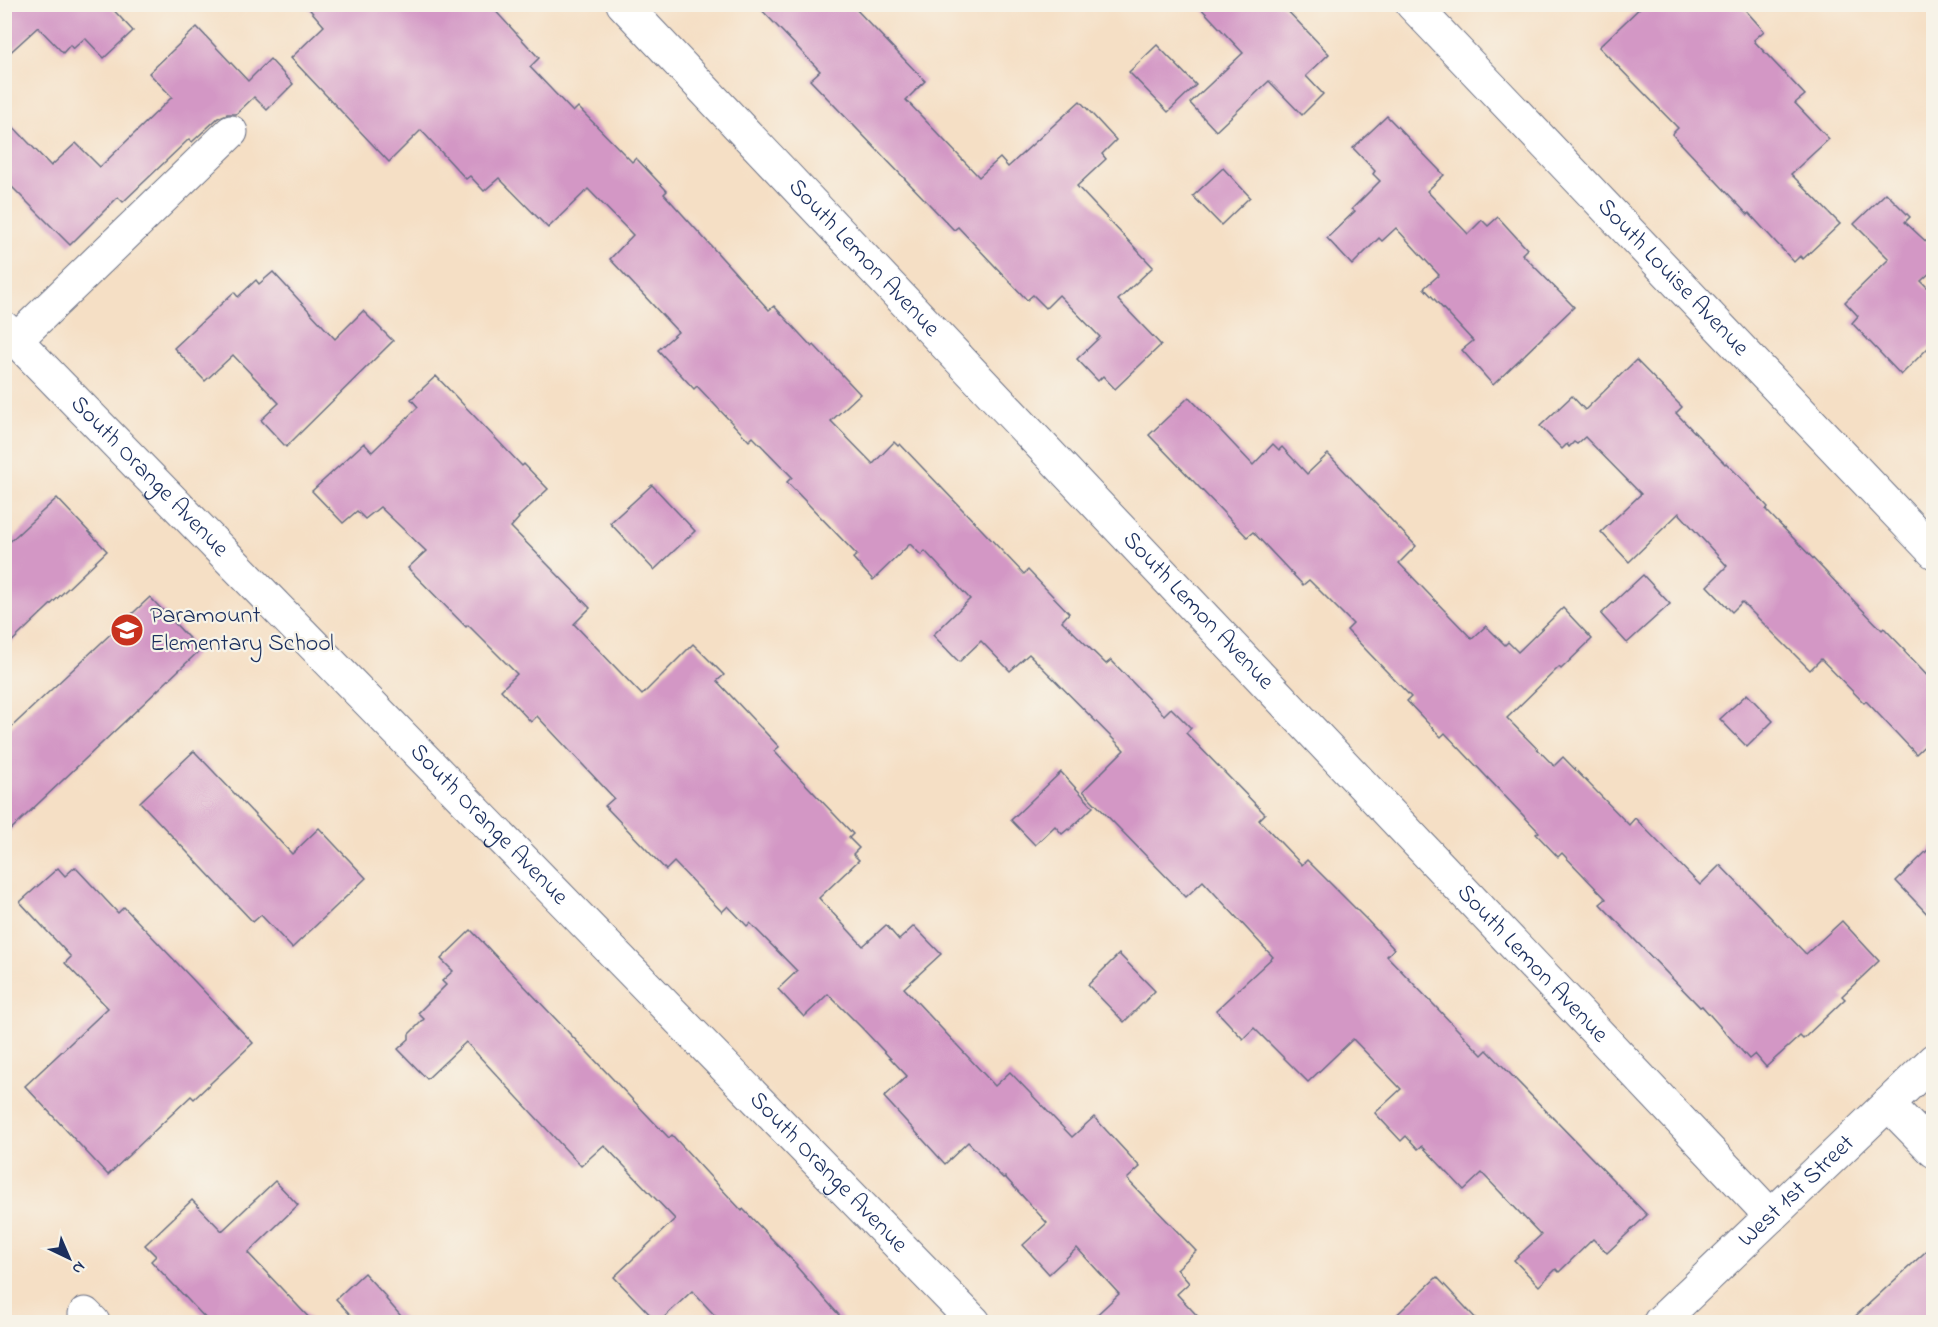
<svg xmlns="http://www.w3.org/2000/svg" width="1938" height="1327" font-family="'Indie Flower',sans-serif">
	<rect width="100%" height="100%" fill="#f7f3e8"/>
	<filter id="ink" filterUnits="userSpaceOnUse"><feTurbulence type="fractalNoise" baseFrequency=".0167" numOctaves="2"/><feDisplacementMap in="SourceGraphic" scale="12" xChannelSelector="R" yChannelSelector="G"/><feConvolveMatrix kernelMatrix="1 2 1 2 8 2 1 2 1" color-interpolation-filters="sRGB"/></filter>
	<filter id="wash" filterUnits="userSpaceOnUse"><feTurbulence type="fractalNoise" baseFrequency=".008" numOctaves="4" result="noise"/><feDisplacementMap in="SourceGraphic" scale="24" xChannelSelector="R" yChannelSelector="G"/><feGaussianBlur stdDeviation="1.35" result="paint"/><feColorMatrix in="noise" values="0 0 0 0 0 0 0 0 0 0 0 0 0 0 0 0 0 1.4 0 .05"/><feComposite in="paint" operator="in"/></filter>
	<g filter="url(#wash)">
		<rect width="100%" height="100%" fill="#f5dfc5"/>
		<g id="blocks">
			<g fill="#d397c5">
				<path d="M4,4H108L133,31L104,58L85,38L73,49L70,45L63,53L38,27L4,58Z"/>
				<path d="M305,4H489L539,58L530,67L573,112L578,107L632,162L636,158L667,191L664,194L769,310L774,306L812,347L814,345L860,394L831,421L873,464L894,442L898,446L900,444L1024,574L1028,570L1069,613L1062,621L1106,664L1111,660L1164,715L1171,708L1191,728L1186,733L1265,814L1259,820L1302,865L1307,860L1368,921L1394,949L1387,956L1482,1055L1487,1050L1647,1215L1607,1253L1593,1239L1559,1272L1556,1269L1539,1286L1514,1260L1541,1235L1482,1173L1464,1190L1422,1146L1418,1149L1406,1136L1401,1141L1375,1113L1401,1089L1353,1039L1308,1082L1254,1028L1243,1039L1216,1010L1273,957L1203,881L1186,897L1083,791L1124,750L1029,654L1010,671L981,641L959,662L933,635L970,599L925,551L921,555L910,544L873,580L853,558L857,555L787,482L792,477L753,437L749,441L697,386L694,389L658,350L678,332L610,259L633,235L588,189L548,228L499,178L484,191L470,176L466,179L421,130L389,162L291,58L324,26Z"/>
				<path d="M756,4H851L925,81L906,100L979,177L1000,158L1008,167L1080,101L1116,140L1102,154L1106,159L1077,186L1153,267L1118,300L1161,345L1115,389L1103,376L1098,381L1077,359L1100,337L1059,295L1046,308L1033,295L1027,300L958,227L954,230L810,80L820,71Z"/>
				<path d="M1197,4H1281L1329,54L1306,76L1323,94L1302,115L1269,81L1216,131L1190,103L1243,53Z"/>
				<path d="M1644,4H1740L1764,31L1754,40L1755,42L1805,95L1795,103L1829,139L1791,174L1840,224L1803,259L1800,256L1794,262L1749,213L1748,215L1672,134L1678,128L1599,47Z"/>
				<path d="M197,27L248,81L270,59L293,84L267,110L254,97L236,114H227L218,118L192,142L189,139L123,202L118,197L70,245L4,179V117L51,166L76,143L100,167L172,97L149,73Z"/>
				<path d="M1157,45L1196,85L1168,112L1129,72Z"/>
				<path d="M1387,116L1444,175L1427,191L1468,234L1482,220L1488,226L1498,217L1527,249L1522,254L1574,307L1493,385L1462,350L1473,341L1424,288L1439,275L1396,228L1382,241L1379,238L1352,265L1327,238L1355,211L1352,209L1380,181L1373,174L1375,171L1353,148Z"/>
				<path d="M1223,168L1250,197L1221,225L1193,196Z"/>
				<path d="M1886,193L1910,217L1905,222L1934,249V269L1921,281L1934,294V342L1901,375L1852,323L1858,316L1845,302L1889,259L1854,224Z"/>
				<path d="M273,272L335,339L363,311L393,341L286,447L261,420L279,403L233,355L205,381L174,348L234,292L238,297L256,280L259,284Z"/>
				<path d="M1636,360L1682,407L1676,413L1725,464L1726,463L1741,478L1768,507L1766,510L1882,630L1884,628L1905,650L1904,651L1934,683V737L1916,754L1866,701L1864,703L1821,659L1810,670L1742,602L1732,612L1707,586L1727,566L1679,513L1629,562L1601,532L1641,494L1585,437L1577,444L1574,442L1569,447L1567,444L1562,449L1540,426L1572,396L1585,410Z"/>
				<path d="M436,376L522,466L524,464L548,489L518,517L519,518L511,527L590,608L574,624L642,695L693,644L724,675L717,681L779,747L774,751L853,834L849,838L859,848L853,854L859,860L819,898L863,946L886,925L899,940L914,926L941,954L904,988L995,1086L1010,1072L1072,1137L1094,1117L1140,1167L1127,1179L1196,1251L1177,1269L1189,1283L1177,1294L1204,1323H1088L1119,1294L1077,1248L1049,1274L1023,1245L1047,1223L1005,1177L1003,1178L968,1142L945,1164L884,1097L907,1076L862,1028L828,994L804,1017L778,989L797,971L750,923L747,926L728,906L722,912L674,862L666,870L605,806L614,798L537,716L531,722L501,690L517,674L468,625L466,627L408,568L426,551L380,507L365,519L357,511L343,523L312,491L364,443L372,452L418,407L411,399Z"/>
				<path d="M1189,397L1253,465L1273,444L1279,450L1282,447L1307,474L1328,454L1416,546L1399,563L1472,639L1486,626L1505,645L1508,642L1518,652L1563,608L1592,639L1561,669L1559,667L1507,718L1554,766L1563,757L1629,825L1635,818L1700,885L1720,865L1806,954L1842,921L1879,961L1842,996L1845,999L1803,1039L1800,1036L1766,1067L1755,1054L1749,1059L1702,1006L1700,1007L1600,904L1606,899L1562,853L1558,857L1536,834L1539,832L1445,733L1441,737L1407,701L1411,697L1347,630L1353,624L1309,580L1303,585L1253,532L1247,537L1149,435Z"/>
				<path d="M652,485L695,531L654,570L610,523Z"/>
				<path d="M57,498L107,551L4,649V547Z"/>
				<path d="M1643,575L1670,604L1627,643L1601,614Z"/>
				<path d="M150,597L200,650L4,836V734Z"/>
				<path d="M1747,694L1773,721L1747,747L1720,719Z"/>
				<path d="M194,751L292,854L319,828L366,878L292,948L261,915L253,922L140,802Z"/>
				<path d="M1061,772L1093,807L1069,830L1068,829L1062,834L1055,826L1035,845L1011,820Z"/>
				<path d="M1934,844V921L1896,881Z"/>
				<path d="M75,867L118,913L124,907L253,1043L194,1099L191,1096L108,1175L25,1086L108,1008L65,963L71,957L20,902L58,868L65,876Z"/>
				<path d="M471,930L669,1138L672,1135L742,1211L743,1209L797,1265L796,1266L846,1323H722L692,1291L658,1323L614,1277L675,1219L604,1145L581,1166L466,1042L427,1079L398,1049L409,1039V1034L424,1019L418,1013L446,985L442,981L453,971L441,959Z"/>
				<path d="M1119,954L1155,991L1124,1022L1088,985Z"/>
				<path d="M275,1181L298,1205L248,1253L314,1323H210L151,1261L156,1256L145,1245L192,1200L222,1231Z"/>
				<path d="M1934,1244V1323H1848Z"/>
				<path d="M364,1273L387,1298L386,1299L407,1323H358L336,1299Z"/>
				<path d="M1437,1277L1480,1323H1388Z"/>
			</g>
		</g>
	</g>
	<g filter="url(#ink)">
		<use href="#blocks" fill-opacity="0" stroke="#676d82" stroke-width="1.5"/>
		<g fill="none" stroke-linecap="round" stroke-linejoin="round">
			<g stroke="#676d82" stroke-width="35">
				<g id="minor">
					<path id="s1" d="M623,4L1771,1216"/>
					<path id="s2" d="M1412,4L1934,552"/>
					<path id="s3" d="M4,328L974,1322"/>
					<path d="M16,340L231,132"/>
					<path d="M1888,1104L1934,1151"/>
					<path d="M85,1314L93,1322"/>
					<path id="s4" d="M1660,1322L1934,1060"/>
				</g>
			</g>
			<use href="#minor" stroke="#fff" stroke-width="33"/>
		</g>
	</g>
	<defs>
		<g id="school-disc" transform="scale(1.725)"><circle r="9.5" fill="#c8321e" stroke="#f7f3e8"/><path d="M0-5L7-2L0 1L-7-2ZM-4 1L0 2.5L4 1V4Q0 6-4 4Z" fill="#fff"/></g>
	</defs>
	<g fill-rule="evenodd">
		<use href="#school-disc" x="127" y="630"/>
	</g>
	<g text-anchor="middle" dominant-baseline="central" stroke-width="4.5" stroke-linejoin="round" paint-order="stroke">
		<g font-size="24" fill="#1b2f5e" stroke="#f7f3e8">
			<text stroke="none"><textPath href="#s1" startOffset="350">South Lemon Avenue</textPath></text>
			<text stroke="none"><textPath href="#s2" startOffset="378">South Louise Avenue</textPath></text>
			<text stroke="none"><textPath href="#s3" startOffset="208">South Orange Avenue</textPath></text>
			<text stroke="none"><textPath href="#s1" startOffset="836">South Lemon Avenue</textPath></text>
			<text stroke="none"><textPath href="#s3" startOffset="694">South Orange Avenue</textPath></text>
			<text stroke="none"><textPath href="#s1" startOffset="1322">South Lemon Avenue</textPath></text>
			<text stroke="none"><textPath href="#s3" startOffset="1180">South Orange Avenue</textPath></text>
			<text stroke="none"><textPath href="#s4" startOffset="189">West 1st Street</textPath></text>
		</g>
		<g font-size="24" fill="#1b2f5e" stroke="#f7f3e8" text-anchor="start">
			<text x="150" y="616">Paramount<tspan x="150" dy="28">Elementary School</tspan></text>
		</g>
	</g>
	<rect width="1938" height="1327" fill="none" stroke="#f7f3e8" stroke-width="24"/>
	<g transform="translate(69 1258) rotate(136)" stroke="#f7f3e8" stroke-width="4.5" paint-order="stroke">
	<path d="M0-4.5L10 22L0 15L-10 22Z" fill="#1b2f5e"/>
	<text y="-9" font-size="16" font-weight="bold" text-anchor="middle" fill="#1b2f5e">N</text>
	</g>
</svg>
